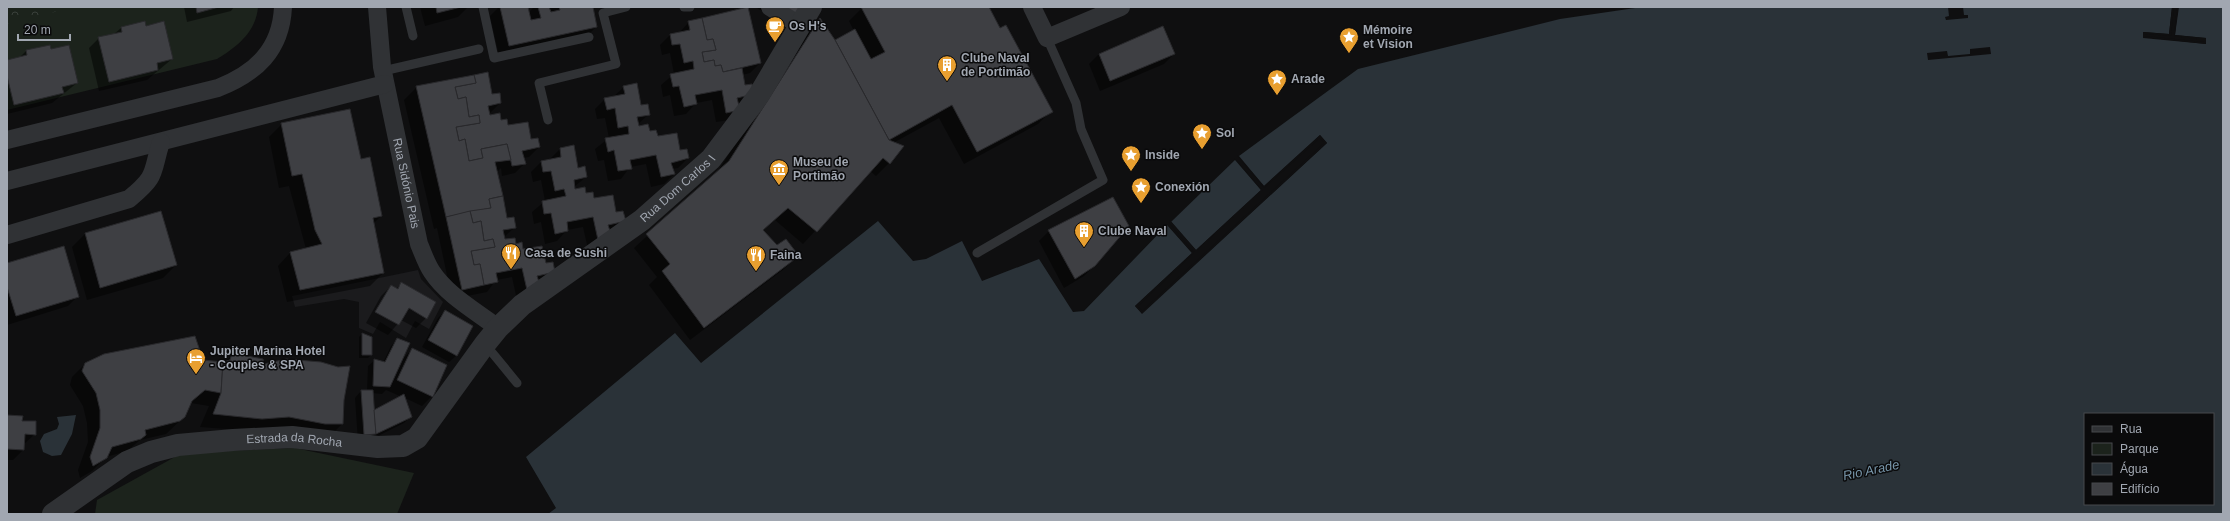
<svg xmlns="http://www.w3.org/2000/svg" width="2230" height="521" font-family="Helvetica,sans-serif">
	<defs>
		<pattern id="forest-crowns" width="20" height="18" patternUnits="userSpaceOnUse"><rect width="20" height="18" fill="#1c231c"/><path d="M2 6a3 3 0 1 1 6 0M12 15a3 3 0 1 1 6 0" fill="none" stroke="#3a403b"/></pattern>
	</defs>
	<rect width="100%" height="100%" fill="#0f0f10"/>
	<path fill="#1b1b1d" d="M418,270L421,279L443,302L429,329L415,321L406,338L380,322L373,334L359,328V302L344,299L295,307L292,296Z"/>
	<g fill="#1c231c">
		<path d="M7,7H258C256,32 237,47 217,59L7,110Z"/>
		<path d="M295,448L414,473L397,514H95L97,500L182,453Z"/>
	</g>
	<path fill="url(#forest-crowns)" d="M7,7H74L7,24Z"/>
	<g fill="#2a3238" fill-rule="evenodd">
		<path d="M1642,7H1948L1949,16L1945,17L1946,20L1968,18V15H1964L1963,7H2172L2169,34L2144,32L2143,38L2206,44V38L2175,35L2179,7H2223V514H548L556,508L526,457L675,333L701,363L878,221L913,261L926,259L962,241L982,281L1039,259L1073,312L1084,311L1167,225L1192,253L1135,306L1142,313L1327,143L1320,135L1264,186L1239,156L1358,69L1560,19ZM2085,414H2213V504H2085Z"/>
		<path d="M1235,160L1261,190L1196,250L1171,222Z"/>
		<path d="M76,415L72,434L61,455L52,456L43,452L40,441L44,434L57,429L59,424L57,417Z"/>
	</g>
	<g fill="#0f0f10">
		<path d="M2172,7H2174L2171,36L2145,34V36L2204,42V40L2174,36L2177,7H2178L2175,35L2206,38V44L2143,37V32L2169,34Z"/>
		<path d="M1990,47L1991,54L1928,60L1927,53L1947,51L1948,56L1970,54V49Z"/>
		<path d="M1320,135L1327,143L1142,314L1135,306L1192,253L1166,223H1169L1194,253L1138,306L1142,311L1324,143L1320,138L1264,188L1237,155L1264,186Z"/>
		<path d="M1234,158L1263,191L1195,252L1169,223L1170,220L1196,250L1261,190Z"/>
	</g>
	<g fill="#0007" fill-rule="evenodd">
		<path d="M184,7H234L231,11L187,22Z"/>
		<path d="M420,7H468L458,17L425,26Z"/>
		<path d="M499,7H527L528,13L534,7H592L596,27L586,37L499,56L490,16Z"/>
		<path d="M755,7H804L784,23Z"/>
		<path d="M863,7H988L1000,30L1051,111L1038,124L964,164L939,118L893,143L889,163L876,176L870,171L803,244L775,220L763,230L776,247L797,256L784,269L690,340L649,285L657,277L634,248L718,171L807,32L820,20L834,41L854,31L849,21Z"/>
		<path d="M144,22L145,27L172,59L147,80L99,91L89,48L99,38L114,34L121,28Z"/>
		<path d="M689,22L760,63L750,73L742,75L744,86L753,93L729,120L716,122L712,100L696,103L686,114L674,116L670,95L663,97L661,85L674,74L670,53L662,55L660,45L670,35L679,33Z"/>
		<path d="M49,46L50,51L77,83L52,103L7,114V61L19,58L26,51Z"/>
		<path d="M1099,54H1174L1164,64L1100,91L1089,64Z"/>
		<path d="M417,87L492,95L500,103L489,114V117L500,121L539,147L529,157L523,158L525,163L515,173L502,176L501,168L497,172L507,219L515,227L503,238L504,240L515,245L554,271L517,300L512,277L496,280L487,292L452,299L437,228L434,229L404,100Z"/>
		<path d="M624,87L649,114L637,125L638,128L649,132L688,158L678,168L672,169L674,174L664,184L651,187L646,164L630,167L621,179L608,181L604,160L598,161L595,149L609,138L605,118L597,119L595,109L605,99L613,97Z"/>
		<path d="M282,124L360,160L381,216L373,224L383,273L370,286L287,302L278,266L290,253L306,249L289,186L279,188L269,137Z"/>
		<path d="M573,147L577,169L586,177L574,187L575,190L585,194L624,221L588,249L583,227L567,230L557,241L545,244L541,222L534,224L532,212L545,201L541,180L533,182L531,172L541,162L550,159L560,149Z"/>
		<path d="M160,212L176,265L163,278L87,300L72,247L85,234Z"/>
		<path d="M1049,231L1094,266L1084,276L1064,288L1039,241Z"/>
		<path d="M7,264L78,296L68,306L7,325Z"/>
		<path d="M401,284L426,318L416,328L401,320L388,335L366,323L381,296L391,286L396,289Z"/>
		<path d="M445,311L472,326L456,356L449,362L422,347L438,318Z"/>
		<path d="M362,334L371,355L368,358H359V337Z"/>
		<path d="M398,339L401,361L412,349L432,396L422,406L405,398L411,416L404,423L368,441L358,442L355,398L361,391H367L368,366L375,360L383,363L391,346ZM386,390L402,397L373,411L372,393L382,394Z"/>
		<path d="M233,354L343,400L342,424L329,437L200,427L209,406L191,403L185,416L166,434L140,440L127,451L106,457L92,471L80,478L78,470L88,442L87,423L83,406L70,385L72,377L86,363L225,361Z"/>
		<path d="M7,416L20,422L35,434L24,444L23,450L13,460H7Z"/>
	</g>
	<g fill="#3e3f43" stroke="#29292c">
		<path d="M196,7H219L197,13Z"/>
		<path d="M436,7H461L437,13Z"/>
		<path d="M500,7H528L531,20L541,18L538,7H549L551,12L560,10L559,7H593L597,27L509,46Z"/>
		<path d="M748,7L761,63L723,72L721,65L715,66L714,60L704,62L702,52L716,50L713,39L707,40L702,18Z"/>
		<path d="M783,7H805L795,14Z"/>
		<path d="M861,7H989L1000,28L1006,25L1053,112L977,152L952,105L889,140L835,40L855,29L871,59L885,52Z"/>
		<path d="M702,18L707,40L713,39L716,50L702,52L704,62L714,60L715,66L721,65L723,72L742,68L745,85L752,84L754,94L737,98L740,110L726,113L722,90L695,95L697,104L684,107L679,86L673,87L670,74L694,69L693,61L684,63L680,44L672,45L670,34L690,30L688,21Z"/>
		<path d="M820,18L835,40L889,140L904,146L890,164L883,158L817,232L788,208L763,230L777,245L786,239L799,256L704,328L662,271L670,264L646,234L729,161Z"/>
		<path d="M145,21L146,26L164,21L173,59L157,63L158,70L109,82L98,37L122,32L121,27Z"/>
		<path d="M1163,26L1175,54L1110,81L1099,54Z"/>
		<path d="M50,45L51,49L69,45L78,83L62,87L64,93L14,105L7,76V60L27,55L26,50Z"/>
		<path d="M488,72L492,94L500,93L501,103L488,106L490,115L500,113L501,120L507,119L508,125L528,122L531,139L538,138L540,147L522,151L526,164L512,166L507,144L481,149L483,158L469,161L465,139L459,141L456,127L480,123L479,115L469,117L466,97L458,99L455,87L476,83L474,75Z"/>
		<path d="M474,75L476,83L455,87L458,99L466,97L469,117L479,115L480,123L456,127L459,141L465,139L469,161L483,158L481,149L507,144L511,160L495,162L503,196L489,199L491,208L446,217L416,86Z"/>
		<path d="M637,83L641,105L648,104L650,115L637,117L639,126L648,124L650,131L656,130L658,136L677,133L680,150L687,149L689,158L671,163L675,174L661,177L656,155L630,160L632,169L618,171L614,150L608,152L605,138L629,134L628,126L618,128L615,108L607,110L604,98L625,94L623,86Z"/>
		<path d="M350,109L361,159L370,157L382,216L373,218L384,273L300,290L290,252L322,244L315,230L302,174L292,176L281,123Z"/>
		<path d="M574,145L578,168L585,166L587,177L574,180L575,189L585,187L586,193L593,192L594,198L613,195L616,212L623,211L626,221L608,225L612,237L598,240L593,217L567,222L568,231L555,234L551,213L544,214L542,201L566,196L564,189L555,191L551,171L543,172L541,161L561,157L560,148Z"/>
		<path d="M503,196L507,218L514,217L516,228L503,230L505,239L515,238L516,244L522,242L523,249L542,246L546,263L553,262L555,272L537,276L541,288L527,290L522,268L496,273L498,282L484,285L480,264L474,265L471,251L495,247L493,239L484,241L481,221L473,223L470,211L491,208L489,199Z"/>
		<path d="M1113,197L1129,226L1095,266L1075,279L1048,230Z"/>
		<path d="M161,211L177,265L100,288L85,233Z"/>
		<path d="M470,211L473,223L481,221L484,241L493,239L495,247L471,251L474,265L480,264L484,285L462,290L446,217Z"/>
		<path d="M64,246L79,297L16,316L7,287V263Z"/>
		<path d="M401,282L436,302L427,319L409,308L399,325L375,312L391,285L398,289Z"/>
		<path d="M445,310L473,326L457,356L428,340Z"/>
		<path d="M362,333L372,337V355H362Z"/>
		<path d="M195,336L203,360L223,362L221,393L205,390L192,401L185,417L180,421L145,430L146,435L141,439L112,447L107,458L93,466L90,457L100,428V410L96,393L82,371L85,363L104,354Z"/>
		<path d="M397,338L410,343L390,387L373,386L374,359L385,362Z"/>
		<path d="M412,348L447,365L433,397L397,380Z"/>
		<path d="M232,353L263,359L264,364L286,359L321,362L338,367L350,366L344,400L343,424H325L289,417L262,419L213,414L221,393L223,362L230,360Z"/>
		<path d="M361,390H373L376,434L364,435Z"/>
		<path d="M404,394L412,417L376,434L374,410Z"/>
		<path d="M7,415L23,416L22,421H36V435L25,434L24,450L7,449Z"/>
	</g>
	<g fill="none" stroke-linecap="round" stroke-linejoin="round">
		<g stroke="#303235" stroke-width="9">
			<path d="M406,7L413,36"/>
			<path d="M483,7L494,58L589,37"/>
			<path d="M684,7H690"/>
			<path d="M383,71L479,49"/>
			<path d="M548,120L539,83L616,64L603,13L626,7"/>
			<path d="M977,253L1103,180L1081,129L1076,103L1047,38"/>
			<path d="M485,344L517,383"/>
		</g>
		<g stroke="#303235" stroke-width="18">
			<path id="s1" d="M377,7L382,67L419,244C423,253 426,263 432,272C447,295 476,311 498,328"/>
			<path d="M770,7L801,26"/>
			<path d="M1032,7L1047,38L1121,7"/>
			<path d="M7,140L218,88C256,73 281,50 283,7"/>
			<path d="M7,181L385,84"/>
			<path d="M7,235L129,199C158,175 151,174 161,142"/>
		</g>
		<path stroke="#303235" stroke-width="22" id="s2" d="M53,514L127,462L151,452L178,445L233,440L292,437L378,447L403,446L417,438L485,344L498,328L522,305L642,220L711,159L759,95L811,7"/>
	</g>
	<defs>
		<g id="cafe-pin" transform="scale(1)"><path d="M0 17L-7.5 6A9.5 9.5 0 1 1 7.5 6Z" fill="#e89f30" stroke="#0a0a0b"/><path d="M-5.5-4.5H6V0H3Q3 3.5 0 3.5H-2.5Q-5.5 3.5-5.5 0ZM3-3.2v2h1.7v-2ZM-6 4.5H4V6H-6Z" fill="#fff"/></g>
		<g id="sight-pin" transform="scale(1)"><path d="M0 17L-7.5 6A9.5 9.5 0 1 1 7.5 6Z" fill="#e89f30" stroke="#0a0a0b"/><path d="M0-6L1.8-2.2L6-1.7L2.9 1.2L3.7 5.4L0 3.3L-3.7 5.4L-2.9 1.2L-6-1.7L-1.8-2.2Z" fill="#fff"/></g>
		<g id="building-pin" transform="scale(1)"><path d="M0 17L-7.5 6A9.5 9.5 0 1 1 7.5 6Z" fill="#e89f30" stroke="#0a0a0b"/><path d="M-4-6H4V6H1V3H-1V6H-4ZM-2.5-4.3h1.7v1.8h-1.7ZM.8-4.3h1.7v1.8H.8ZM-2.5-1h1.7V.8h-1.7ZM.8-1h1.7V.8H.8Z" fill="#fff"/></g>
		<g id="museum-pin" transform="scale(1)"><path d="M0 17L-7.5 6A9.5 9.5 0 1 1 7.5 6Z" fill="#e89f30" stroke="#0a0a0b"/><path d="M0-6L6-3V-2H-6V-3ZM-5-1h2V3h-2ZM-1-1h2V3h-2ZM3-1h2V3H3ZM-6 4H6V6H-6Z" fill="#fff"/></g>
		<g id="restaurant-pin" transform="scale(1)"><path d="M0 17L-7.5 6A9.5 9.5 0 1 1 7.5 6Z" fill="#e89f30" stroke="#0a0a0b"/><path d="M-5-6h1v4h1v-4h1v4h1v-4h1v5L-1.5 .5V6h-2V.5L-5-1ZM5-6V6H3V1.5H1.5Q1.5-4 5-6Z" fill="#fff"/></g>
		<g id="hotel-pin" transform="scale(1)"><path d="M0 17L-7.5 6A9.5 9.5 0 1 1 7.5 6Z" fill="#e89f30" stroke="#0a0a0b"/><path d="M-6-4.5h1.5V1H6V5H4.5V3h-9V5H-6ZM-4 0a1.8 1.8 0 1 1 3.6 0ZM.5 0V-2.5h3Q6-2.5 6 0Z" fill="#fff"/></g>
	</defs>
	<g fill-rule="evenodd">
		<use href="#cafe-pin" x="775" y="26"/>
		<use href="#sight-pin" x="1349" y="37"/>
		<use href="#building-pin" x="947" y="65"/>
		<use href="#sight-pin" x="1277" y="79"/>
		<use href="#sight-pin" x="1202" y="133"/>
		<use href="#sight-pin" x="1131" y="155"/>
		<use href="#museum-pin" x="779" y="169"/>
		<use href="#sight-pin" x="1141" y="187"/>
		<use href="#building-pin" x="1084" y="231"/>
		<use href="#restaurant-pin" x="511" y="253"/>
		<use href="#restaurant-pin" x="756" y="255"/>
		<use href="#hotel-pin" x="196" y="358"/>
	</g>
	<g text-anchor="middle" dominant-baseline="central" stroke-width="3" stroke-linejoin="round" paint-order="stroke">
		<g font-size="12" font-weight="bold" fill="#a1a7b1" stroke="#0a0a0b" text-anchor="start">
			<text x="789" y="26">Os H's</text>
			<text x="1363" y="30">Mémoire<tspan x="1363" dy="14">et Vision</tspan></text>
			<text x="961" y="58">Clube Naval<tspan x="961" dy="14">de Portimão</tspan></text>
			<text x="1291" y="79">Arade</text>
			<text x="1216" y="133">Sol</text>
			<text x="1145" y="155">Inside</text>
			<text x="793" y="162">Museu de<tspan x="793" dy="14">Portimão</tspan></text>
			<text x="1155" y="187">Conexión</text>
			<text x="1098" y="231">Clube Naval</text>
			<text x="525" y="253">Casa de Sushi</text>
			<text x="770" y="255">Faina</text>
			<text x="210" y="351">Jupiter Marina Hotel<tspan x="210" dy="14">- Couples &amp; SPA</tspan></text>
		</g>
		<g font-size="12" fill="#a1a7b1" stroke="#0a0a0b">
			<text stroke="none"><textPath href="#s1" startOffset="179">Rua Sidónio Pais</textPath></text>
			<text stroke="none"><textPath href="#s2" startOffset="751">Rua Dom Carlos I</textPath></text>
			<text stroke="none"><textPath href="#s2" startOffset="261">Estrada da Rocha</textPath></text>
		</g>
		<g font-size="13" font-style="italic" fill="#7997ab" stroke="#0a0a0b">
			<text transform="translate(1871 470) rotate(-12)">Rio Arade</text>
		</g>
	</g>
	<rect width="2230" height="521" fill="none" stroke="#a1a7b1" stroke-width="16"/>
	<rect x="2084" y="413" width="130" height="92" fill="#0a0a0b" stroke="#46494d"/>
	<rect x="2092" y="426" width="20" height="6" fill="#303235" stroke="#46494d"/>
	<text x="2120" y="433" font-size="12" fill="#a1a7b1">Rua</text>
	<rect x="2092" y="443" width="20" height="12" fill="#1c231c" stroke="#46494d"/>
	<text x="2120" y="453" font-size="12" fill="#a1a7b1">Parque</text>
	<rect x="2092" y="463" width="20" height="12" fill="#2a3238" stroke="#46494d"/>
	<text x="2120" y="473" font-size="12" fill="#a1a7b1">Água</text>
	<rect x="2092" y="483" width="20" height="12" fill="#3e3f43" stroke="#46494d"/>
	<text x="2120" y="493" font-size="12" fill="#a1a7b1">Edifício</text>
	<path d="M18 34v6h52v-6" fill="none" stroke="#a1a7b1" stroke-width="2"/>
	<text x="24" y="34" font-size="12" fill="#a1a7b1" stroke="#0a0a0b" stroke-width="3" paint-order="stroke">20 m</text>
</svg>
